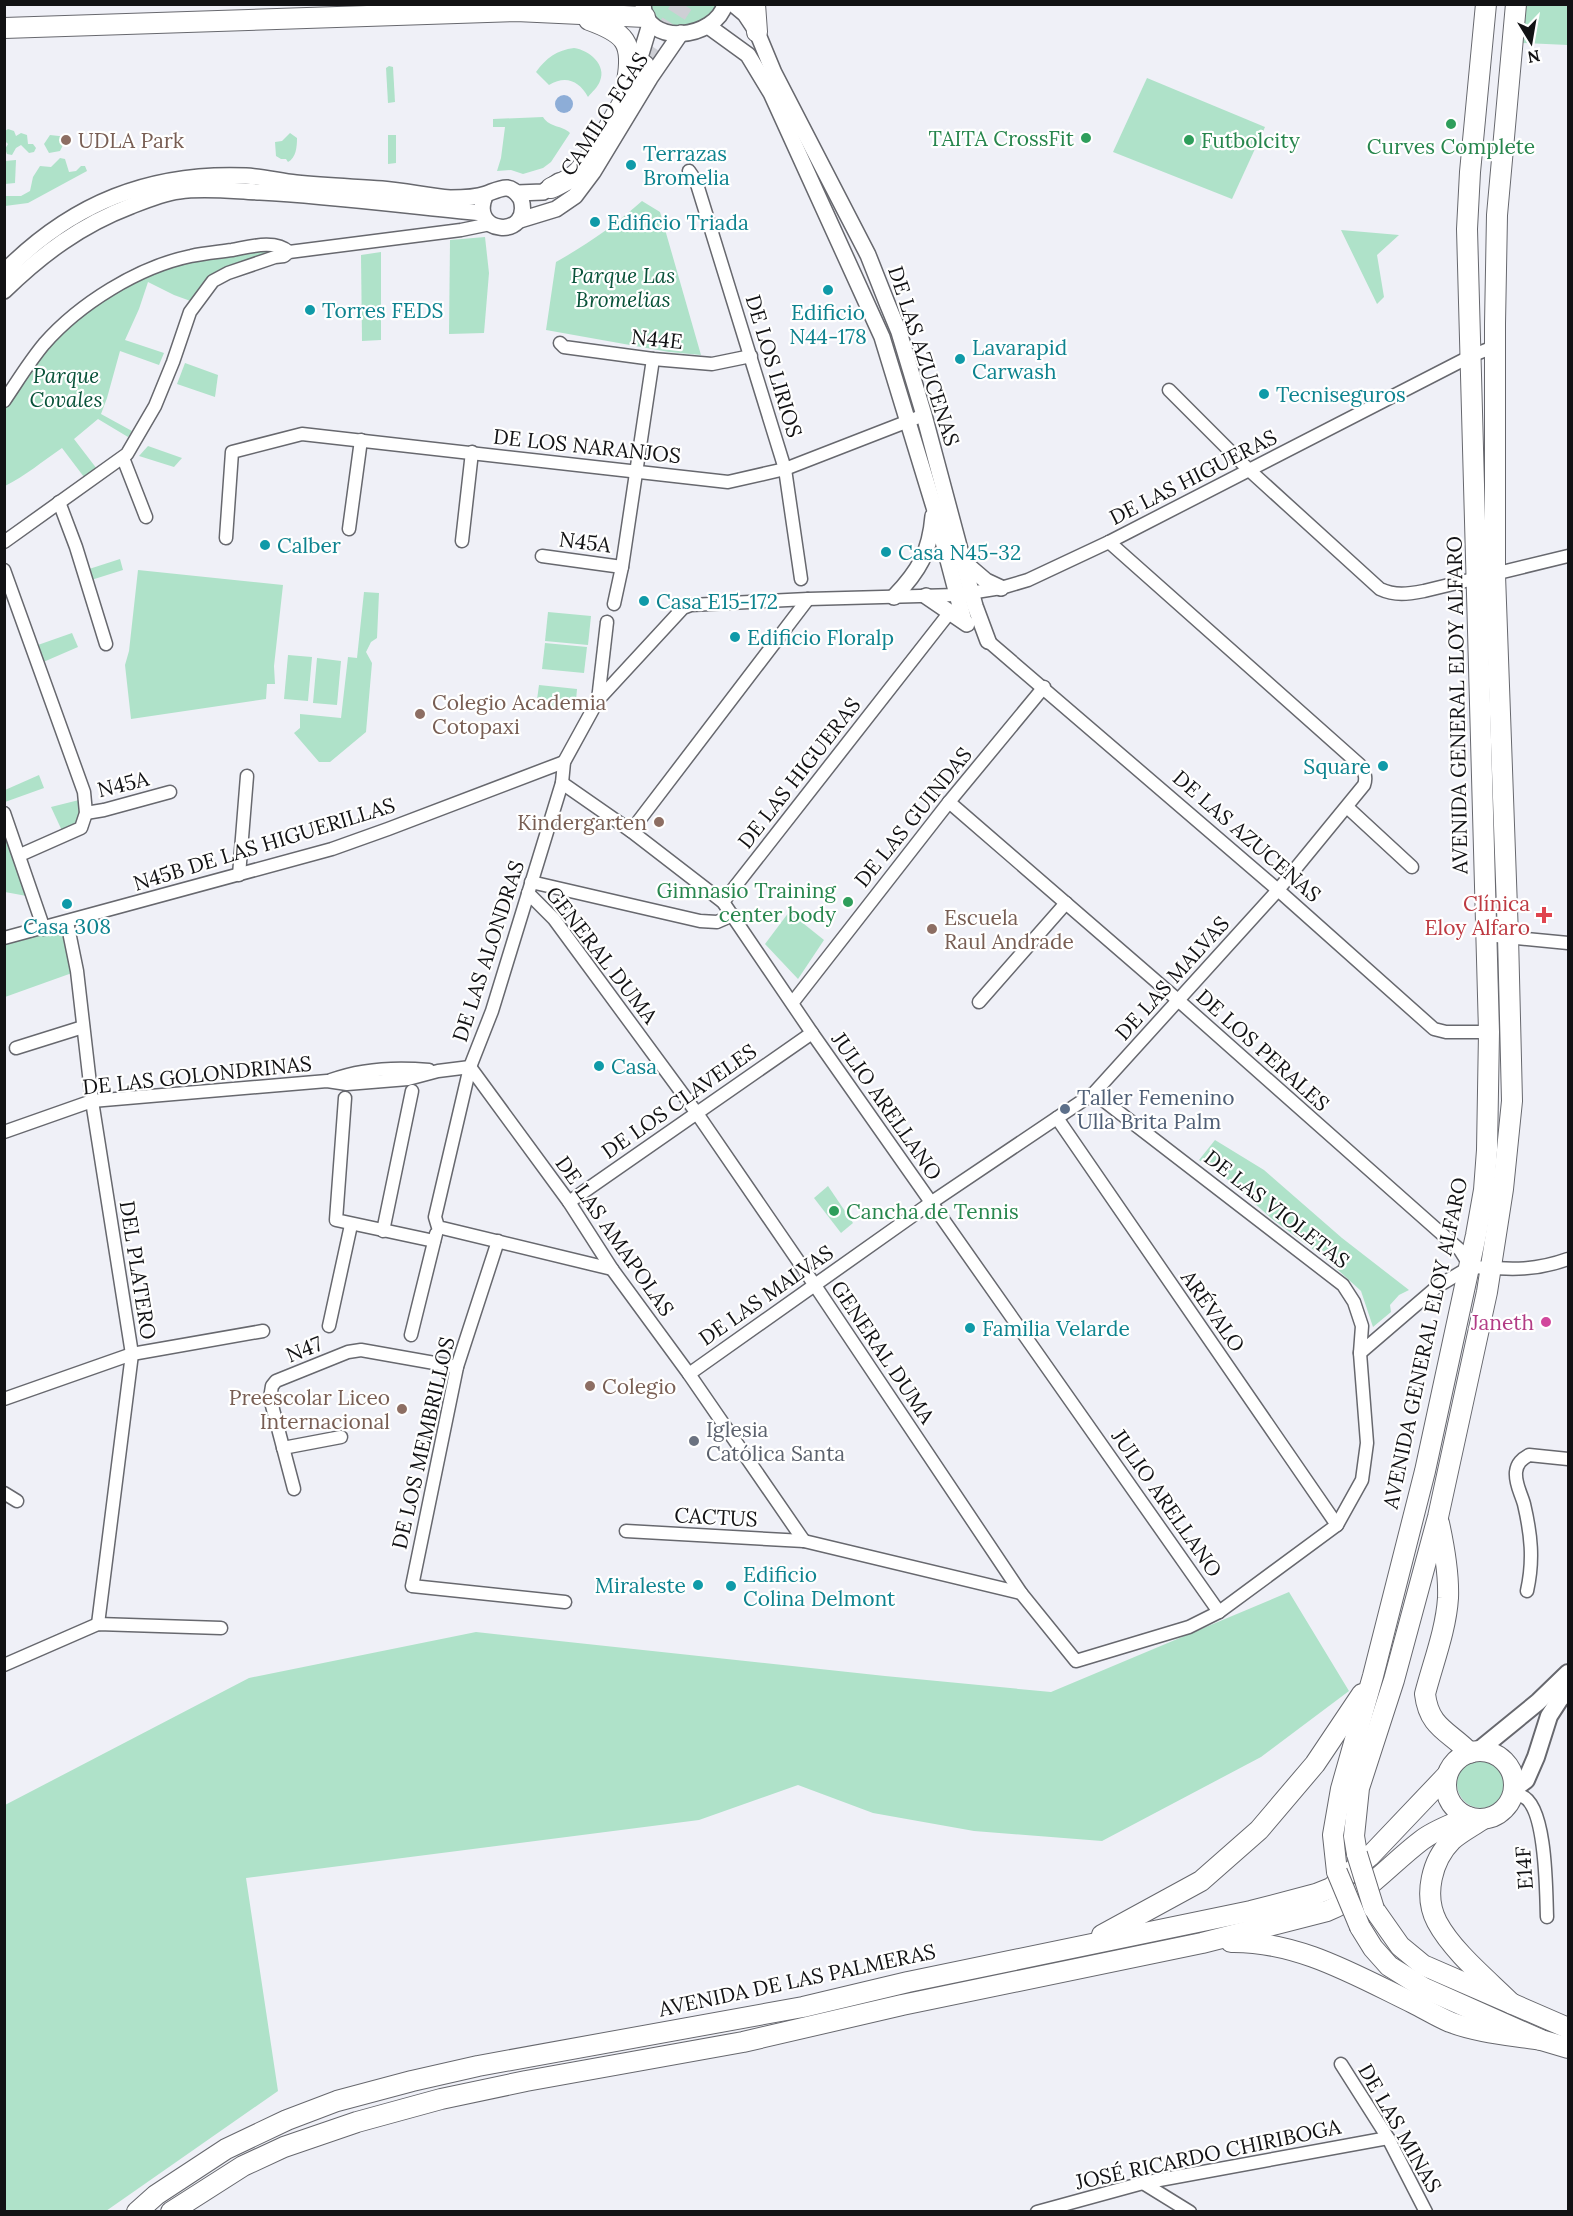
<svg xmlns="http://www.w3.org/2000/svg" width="1573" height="2216" font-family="Lora,serif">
	<rect width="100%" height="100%" fill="#eff0f7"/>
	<g fill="#afe2c9">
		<path d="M647,5H718C705,27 681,30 657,23Z"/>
		<path d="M1526,5H1568V45L1523,43Z"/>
		<path d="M574,48C589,50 607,65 600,81C598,87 592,92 588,97C579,81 566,75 549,85L536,72C546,58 557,50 574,48Z"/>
		<path d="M389,66L393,67L395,102L388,103L386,68Z"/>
		<path d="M1147,78L1265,127L1232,199L1113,152Z"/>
		<path d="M543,117C550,128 562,125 570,133L551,162L543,168L523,174L511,170L497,171L501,158L505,127H493V119Z"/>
		<path d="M8,129L14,131L16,136L21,133L27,135L28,144H33L36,148L34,152L29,153L21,145L16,148L12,155L7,154L5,149L8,144L5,141V131Z"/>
		<path d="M290,133L297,138C297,147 296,158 288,162L286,159H281L276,156L275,142L282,141Z"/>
		<path d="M50,135L68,137L69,141L64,143L60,151L49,153L44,144Z"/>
		<path d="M388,135H396V163L388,164Z"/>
		<path d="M60,158L65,159L69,172L76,171L81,166H85L87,171L28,203L5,206V196H21L30,191L33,177L40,166L51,167Z"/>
		<path d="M16,160L15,183L5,184V161Z"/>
		<path d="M642,201L660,212L701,355L669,352L546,330L556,262C588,244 615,225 642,201Z"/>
		<path d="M1341,230L1399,235L1377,255L1384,297L1377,304Z"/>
		<path d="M485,237L489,273L484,333L449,334L450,240Z"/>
		<path d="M284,248L228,273L196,303L174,295L148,282L139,309L125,340L164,353L159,365L120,351L107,398L101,414L132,431L128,437L98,419L74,439L97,469L84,477L62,448C43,461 25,476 5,486V399L44,344L120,283L189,256Z"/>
		<path d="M381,252V340L362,341L361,255Z"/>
		<path d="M185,363L218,375L215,397L177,384Z"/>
		<path d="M148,446L182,458L174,467L139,456Z"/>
		<path d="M120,559L123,570L88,581L86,570Z"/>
		<path d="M138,570L283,585L274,666L275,684H267L266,699L131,719L125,665L129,651Z"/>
		<path d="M364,592L379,593L377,638L371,642L366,652L372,663L366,732L330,762H319L294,733L300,728V714L341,718L348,657L357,658Z"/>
		<path d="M548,612L591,616L588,645L545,641Z"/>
		<path d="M72,633L78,647L41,663L35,646Z"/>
		<path d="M545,643L587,647L584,673L542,669Z"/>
		<path d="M288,655L312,657L308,701L284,699Z"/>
		<path d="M317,658L341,661L337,705L313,703Z"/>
		<path d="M539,685L577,689L575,711L536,707Z"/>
		<path d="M39,775L44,788L5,802V790Z"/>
		<path d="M79,800L81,826L64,835L51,807Z"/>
		<path d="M4,822L32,897L5,892Z"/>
		<path d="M789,912L824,940L798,979L765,944Z"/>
		<path d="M58,925L66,935L72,973L5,997V938Z"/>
		<path d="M1215,1140L1264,1170L1342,1238L1409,1290L1399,1295L1390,1305L1391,1312L1373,1327L1361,1291L1326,1259L1271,1218L1219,1172L1199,1160Z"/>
		<path d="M828,1186L853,1223L841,1233L814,1198Z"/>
		<path d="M1289,1592L1349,1691L1261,1757L1102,1841L974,1831L873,1813L798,1785L699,1820L246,1878L278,2091L106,2211H5V1805L249,1678L476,1632L885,1676L1051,1692Z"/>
		<circle cx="1481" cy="1784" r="24"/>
	</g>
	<circle fill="#8dadd7" cx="564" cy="104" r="9"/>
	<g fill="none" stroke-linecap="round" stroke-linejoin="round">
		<path stroke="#cecfd5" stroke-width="20" stroke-dasharray="20 10" stroke-linecap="butt" d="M644,65L683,4"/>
		<g stroke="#67686e" stroke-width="15">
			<g id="minor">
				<path d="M689,171L696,181L785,469L801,579"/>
				<path d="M560,343L564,347L653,359L712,364L751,356"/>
				<path d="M1169,390L1248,469L1380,589C1395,596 1408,594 1424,591L1568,556"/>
				<path d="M4,401C17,382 29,362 44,344C79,304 138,267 191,256C204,253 218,252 232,250C249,247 275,239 289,252"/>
				<path d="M123,458L146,517"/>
				<path d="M59,502L76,547L106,644"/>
				<path d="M349,529L361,440"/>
				<path d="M226,538L232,452L302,434L728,482L785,469L924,415"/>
				<path d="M462,541L472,452"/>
				<path d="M4,542L127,454L155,406L173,362L190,312L213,281L228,273L275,257L284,256L289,252L461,230L490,224"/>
				<path d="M542,556L622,567"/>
				<path d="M4,570L84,792L86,813L81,828L20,855"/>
				<path d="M614,604L622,567L653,359"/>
				<path d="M988,641L1278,890L1434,1029L1446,1032H1489"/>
				<path d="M598,700L607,622"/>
				<path d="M562,783L631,831L723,902L812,1033L1219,1612"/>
				<path d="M949,802L1179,1001L1460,1250L1470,1266"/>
				<path d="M1347,807L1412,867"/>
				<path d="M4,813L44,929"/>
				<path d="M86,813L104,810L170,792"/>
				<path d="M631,831L808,599"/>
				<path d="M239,875L247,776"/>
				<path d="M531,882L700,921L717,922L733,915"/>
				<path d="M528,893L554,919L696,1112L814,1284L1021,1593L1076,1661L1189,1627L1219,1612L1337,1525L1362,1480L1367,1443L1360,1353L1362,1326L1354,1302L1343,1285L1094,1093"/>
				<path d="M723,902L950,612"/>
				<path d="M67,922L77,971L92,1101L132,1354L98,1624"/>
				<path d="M1486,935L1568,943"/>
				<path d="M4,938L332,849L388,829L564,762"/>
				<path d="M793,1002L949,802L1044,687"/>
				<path d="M979,1002L1066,903"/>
				<path d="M16,1048L83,1027"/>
				<path d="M470,1067L569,1202L612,1269L689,1374L804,1541"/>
				<path d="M331,1080C361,1069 397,1067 429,1070"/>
				<path d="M345,1098L336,1220L434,1241"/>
				<path d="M1057,1118L1337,1525"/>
				<path d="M4,1132L92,1101L327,1081L347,1084L408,1079L438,1071L470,1067"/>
				<path d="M569,1202L812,1033"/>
				<path d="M383,1231L412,1091"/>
				<path d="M498,1241L457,1367L412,1586L565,1602"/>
				<path d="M1470,1267C1508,1269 1532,1272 1568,1259"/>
				<path d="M612,1269L438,1227L435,1217L470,1067L492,1011L562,783L564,762L598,700L683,608L691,605L808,599L957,595L1001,588L1028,580L1109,542L1471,356L1496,346"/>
				<path d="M329,1326L351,1225"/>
				<path d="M411,1335L436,1234"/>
				<path d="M1360,1353L1438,1286L1470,1267"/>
				<path d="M689,1374L932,1202L1094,1093L1278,890L1364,785C1367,777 1364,772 1360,765L1109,542"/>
				<path d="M4,1399L132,1354L263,1331"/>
				<path d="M283,1448L341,1437"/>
				<path d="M294,1489L270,1398L272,1386L276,1381L348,1352L361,1350L457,1367"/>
				<path d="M4,1493L17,1501"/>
				<path d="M626,1531L804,1541L1021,1593"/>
				<path d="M1527,1591C1534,1560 1531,1534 1524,1504C1521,1493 1515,1484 1516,1472C1517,1463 1522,1459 1529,1455L1568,1459"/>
				<path d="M4,1665L98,1624L221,1628"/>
				<path d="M1512,1795C1515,1795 1519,1795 1522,1796C1547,1806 1546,1893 1547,1917"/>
				<path d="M1341,2064L1388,2138L1426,2212"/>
				<path d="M1143,2183L1190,2212"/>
				<path d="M1037,2212L1143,2183L1388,2138"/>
			</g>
		</g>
		<g stroke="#67686e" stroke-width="18">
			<g id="tertiary">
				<path d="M643,4C645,48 716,39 725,4"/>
				<path d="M733,4L745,14L757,32L774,73L868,255L887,303L899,332L924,415L975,606L988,641"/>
				<path d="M708,26L748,55L771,93L882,337L934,507L964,621"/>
				<path d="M631,75L638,64L650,24"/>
				<path d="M517,193L543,192L559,181"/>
				<path d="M520,220L556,209L575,196L593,172L650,78L681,33"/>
				<path d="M4,272C72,203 150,172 246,176C263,177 279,181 296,183C325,186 354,187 382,189C405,191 428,196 450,198C462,198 475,198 486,194C502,188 510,182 521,199C533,240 466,235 486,194"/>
				<path d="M4,291C42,254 81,225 131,206C146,200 163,193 179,191C205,187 234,191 260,192C335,196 408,206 482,213"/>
				<path d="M965,563L986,581L1001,588"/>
				<path d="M926,596L967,624"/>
				<path d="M894,597C919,571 930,552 933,516"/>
			</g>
		</g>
		<g stroke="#67686e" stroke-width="20">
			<g id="secondary">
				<path d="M1478,1751L1538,1702L1568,1673"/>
				<path d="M1514,1789L1526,1780L1536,1757L1549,1716L1560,1699L1568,1691"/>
			</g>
		</g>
		<g stroke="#67686e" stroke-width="22">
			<g id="primary">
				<path d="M755,4L757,32"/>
				<path d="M551,188C561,183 572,179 579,171C603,143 625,97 644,65"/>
				<path d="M1439,1523C1444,1546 1449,1573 1448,1598C1446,1630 1433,1663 1425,1694C1429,1728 1449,1731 1470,1753"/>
				<circle cx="1480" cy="1785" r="34"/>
				<path d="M1483,1819C1473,1826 1461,1832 1452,1840C1432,1860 1423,1895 1437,1922C1453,1952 1488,1980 1512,2004"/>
				<path d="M1357,1854L1354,1836L1359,1788L1394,1680L1438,1517L1487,1292L1503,1189L1512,1101L1508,936L1495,575V324L1497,215L1516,4"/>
				<path d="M1337,1872L1333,1835L1341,1789L1373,1676L1425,1471L1476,1235L1484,1190L1487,1150L1489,1032L1467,229L1470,172L1486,4"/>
				<path d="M1374,1909L1400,1946L1423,1965L1568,2028"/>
				<path d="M1360,1927L1373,1948L1389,1966L1424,1988L1541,2040L1568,2048"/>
				<path d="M1102,1935L1201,1881L1259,1830L1315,1764L1362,1694"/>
				<path d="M1231,1942C1298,1941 1355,1975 1413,2003C1425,2009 1438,2017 1450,2022C1479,2033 1511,2035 1541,2040"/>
				<path d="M137,2212L156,2195L226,2149L287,2120L337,2101L412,2081L478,2066L803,2007L908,1982L1251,1911L1316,1894L1331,1888L1370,1856L1447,1775"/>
				<path d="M171,2212L243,2166L284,2147L357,2122L441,2099L526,2081L743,2042L902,2005L1202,1943L1327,1911C1365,1896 1390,1864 1422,1840C1435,1830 1453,1824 1468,1817"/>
			</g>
		</g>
		<g stroke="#67686e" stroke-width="22">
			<g id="trunk">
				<path d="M589,20C625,33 634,42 627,81"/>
				<path d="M4,28L516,11L645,17"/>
			</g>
		</g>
		<use href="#minor" stroke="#fff" stroke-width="12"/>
		<use href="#tertiary" stroke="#fff" stroke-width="15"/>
		<use href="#secondary" stroke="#fff" stroke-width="16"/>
		<use href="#primary" stroke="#fff" stroke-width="20"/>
		<use href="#trunk" stroke="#fff" stroke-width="20"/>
		<g stroke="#67686e" stroke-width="22" stroke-linecap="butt">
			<g id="primary-bridge">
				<path d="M1357,1854L1374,1909"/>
				<path d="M1337,1872L1360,1927"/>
			</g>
		</g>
		<use href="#primary-bridge" stroke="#fff" stroke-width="20"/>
	</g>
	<g fill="#2e9e5b" stroke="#fff" stroke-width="2">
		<circle cx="1451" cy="124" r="6"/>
		<circle cx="1086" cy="138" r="6"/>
		<circle cx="1189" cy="140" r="6"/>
		<circle cx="848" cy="902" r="6"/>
		<circle cx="834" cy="1211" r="6"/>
	</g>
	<g fill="#8d6e63" stroke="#fff" stroke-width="2">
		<circle cx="66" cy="140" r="6"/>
		<circle cx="420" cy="714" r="6"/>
		<circle cx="659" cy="822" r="6"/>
		<circle cx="932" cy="929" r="6"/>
		<circle cx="590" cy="1386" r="6"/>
		<circle cx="402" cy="1409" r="6"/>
	</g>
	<g fill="#0f9aa8" stroke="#fff" stroke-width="2">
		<circle cx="631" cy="165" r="6"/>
		<circle cx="595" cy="222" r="6"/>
		<circle cx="828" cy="290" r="6"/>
		<circle cx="310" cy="310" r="6"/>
		<circle cx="960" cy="359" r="6"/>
		<circle cx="1264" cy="394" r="6"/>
		<circle cx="265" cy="545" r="6"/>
		<circle cx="886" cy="552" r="6"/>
		<circle cx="644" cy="601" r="6"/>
		<circle cx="735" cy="637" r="6"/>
		<circle cx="1383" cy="766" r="6"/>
		<circle cx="67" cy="904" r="6"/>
		<circle cx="599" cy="1066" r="6"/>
		<circle cx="970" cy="1328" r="6"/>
		<circle cx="698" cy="1585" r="6"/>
		<circle cx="731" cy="1586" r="6"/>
	</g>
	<path fill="#e0444e" stroke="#fff" stroke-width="2" d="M1541 906h6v6h6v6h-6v6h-6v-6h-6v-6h6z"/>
	<circle fill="#5c6f8a" stroke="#fff" stroke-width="2" cx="1065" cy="1109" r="6"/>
	<circle fill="#d1479c" stroke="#fff" stroke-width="2" cx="1546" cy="1322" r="6"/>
	<circle fill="#6b7280" stroke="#fff" stroke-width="2" cx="694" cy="1441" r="6"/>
	<g text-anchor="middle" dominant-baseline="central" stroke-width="4.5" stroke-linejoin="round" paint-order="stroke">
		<g font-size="21" fill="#121214" stroke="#fff">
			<text transform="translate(604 114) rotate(-57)">CAMILO EGAS</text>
			<text transform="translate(657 339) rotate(6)">N44E</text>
			<text transform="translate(924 356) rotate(72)">DE LAS AZUCENAS</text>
			<text transform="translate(774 366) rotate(73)">DE LOS LIRIOS</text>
			<text transform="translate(587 446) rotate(6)">DE LOS NARANJOS</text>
			<text transform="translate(1193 477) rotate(-27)">DE LAS HIGUERAS</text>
			<text transform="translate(585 542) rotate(7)">N45A</text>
			<text transform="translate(1457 705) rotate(-91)">AVENIDA GENERAL ELOY ALFARO</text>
			<text transform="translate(799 773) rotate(-52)">DE LAS HIGUERAS</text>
			<text transform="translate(123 784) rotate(-14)">N45A</text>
			<text transform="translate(913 817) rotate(-51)">DE LAS GUINDAS</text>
			<text transform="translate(1247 836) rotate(41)">DE LAS AZUCENAS</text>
			<text transform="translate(264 844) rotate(-17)">N45B DE LAS HIGUERILLAS</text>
			<text transform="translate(488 951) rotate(-72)">DE LAS ALONDRAS</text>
			<text transform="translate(602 955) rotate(52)">GENERAL DUMA</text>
			<text transform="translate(1172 978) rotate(-48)">DE LAS MALVAS</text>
			<text transform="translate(1263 1050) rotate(42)">DE LOS PERALES</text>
			<text transform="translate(197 1075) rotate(-6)">DE LAS GOLONDRINAS</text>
			<text transform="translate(679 1101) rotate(-35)">DE LOS CLAVELES</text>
			<text transform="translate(887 1106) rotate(55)">JULIO ARELLANO</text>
			<text transform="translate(1277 1209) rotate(38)">DE LAS VIOLETAS</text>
			<text transform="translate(615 1236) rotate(55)">DE LAS AMAPOLAS</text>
			<text transform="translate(138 1270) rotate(81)">DEL PLATERO</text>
			<text transform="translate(766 1295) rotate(-35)">DE LAS MALVAS</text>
			<text transform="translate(1213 1311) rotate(55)">ARÉVALO</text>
			<text transform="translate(1425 1343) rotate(-78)">AVENIDA GENERAL ELOY ALFARO</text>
			<text transform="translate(304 1349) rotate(-22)">N47</text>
			<text transform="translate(883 1352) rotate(56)">GENERAL DUMA</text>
			<text transform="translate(423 1443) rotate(-77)">DE LOS MEMBRILLOS</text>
			<text transform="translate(1167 1503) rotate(55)">JULIO ARELLANO</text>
			<text transform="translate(716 1517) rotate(3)">CACTUS</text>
			<text transform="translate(1524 1868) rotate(-94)">E14F</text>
			<text transform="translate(797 1980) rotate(-12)">AVENIDA DE LAS PALMERAS</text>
			<text transform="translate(1400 2128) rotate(60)">DE LAS MINAS</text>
			<text transform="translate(1208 2154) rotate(-12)">JOSÉ RICARDO CHIRIBOGA</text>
		</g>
		<g font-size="21" fill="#27864d" stroke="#fff" text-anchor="end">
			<text x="1074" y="138">TAITA CrossFit</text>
			<text x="1201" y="140" text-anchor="start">Futbolcity</text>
			<text x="1451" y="146" text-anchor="middle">Curves Complete</text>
			<text x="836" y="890">Gimnasio Training<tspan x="836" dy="24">center body</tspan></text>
			<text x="846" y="1211" text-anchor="start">Cancha de Tennis</text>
		</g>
		<g font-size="21" fill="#785e54" stroke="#fff" text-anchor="start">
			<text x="78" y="140">UDLA Park</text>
			<text x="432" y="702">Colegio Academia<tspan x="432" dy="24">Cotopaxi</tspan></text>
			<text x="647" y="822" text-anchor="end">Kindergarten</text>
			<text x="944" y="917">Escuela<tspan x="944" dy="24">Raul Andrade</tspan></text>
			<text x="602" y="1386">Colegio</text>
			<text x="390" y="1397" text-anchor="end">Preescolar Liceo<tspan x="390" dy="24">Internacional</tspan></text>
		</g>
		<g font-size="21" fill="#0d838f" stroke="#fff" text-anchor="start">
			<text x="643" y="153">Terrazas<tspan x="643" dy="24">Bromelia</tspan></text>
			<text x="607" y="222">Edificio Triada</text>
			<text x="322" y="310">Torres FEDS</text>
			<text x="828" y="312" text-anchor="middle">Edificio<tspan x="828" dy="24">N44-178</tspan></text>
			<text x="972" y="347">Lavarapid<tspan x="972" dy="24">Carwash</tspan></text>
			<text x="1276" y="394">Tecniseguros</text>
			<text x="277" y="545">Calber</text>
			<text x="898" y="552">Casa N45-32</text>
			<text x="656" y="601">Casa E15-172</text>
			<text x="747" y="637">Edificio Floralp</text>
			<text x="1371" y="766" text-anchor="end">Square</text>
			<text x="67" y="926" text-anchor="middle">Casa 308</text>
			<text x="611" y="1066">Casa</text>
			<text x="982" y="1328">Familia Velarde</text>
			<text x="743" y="1574">Edificio<tspan x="743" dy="24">Colina Delmont</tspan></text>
			<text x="686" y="1585" text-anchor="end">Miraleste</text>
		</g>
		<g font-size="21" font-style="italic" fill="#085239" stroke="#fff">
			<text x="623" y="275">Parque Las<tspan x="623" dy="24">Bromelias</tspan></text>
			<text x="66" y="375">Parque<tspan x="66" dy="24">Covales</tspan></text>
		</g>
		<g font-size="21" fill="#be3a42" stroke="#fff" text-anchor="end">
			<text x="1530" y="903">Clínica<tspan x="1530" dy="24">Eloy Alfaro</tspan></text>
		</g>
		<g font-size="21" fill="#4e5e75" stroke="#fff" text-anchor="start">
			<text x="1077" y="1097">Taller Femenino<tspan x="1077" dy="24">Ulla Brita Palm</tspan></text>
		</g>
		<g font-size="21" fill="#b23c85" stroke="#fff" text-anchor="end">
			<text x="1534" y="1322">Janeth</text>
		</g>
		<g font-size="21" fill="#5b616d" stroke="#fff" text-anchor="start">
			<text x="706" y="1429">Iglesia<tspan x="706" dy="24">Católica Santa</tspan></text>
		</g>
	</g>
	<rect width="1573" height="2216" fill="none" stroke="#121214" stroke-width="12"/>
	<g transform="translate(1531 42) rotate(169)" stroke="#ffffff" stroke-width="4.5" paint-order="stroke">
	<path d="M0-4.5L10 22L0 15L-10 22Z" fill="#121214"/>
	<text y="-9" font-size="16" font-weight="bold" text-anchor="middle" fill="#121214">N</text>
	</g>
</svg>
